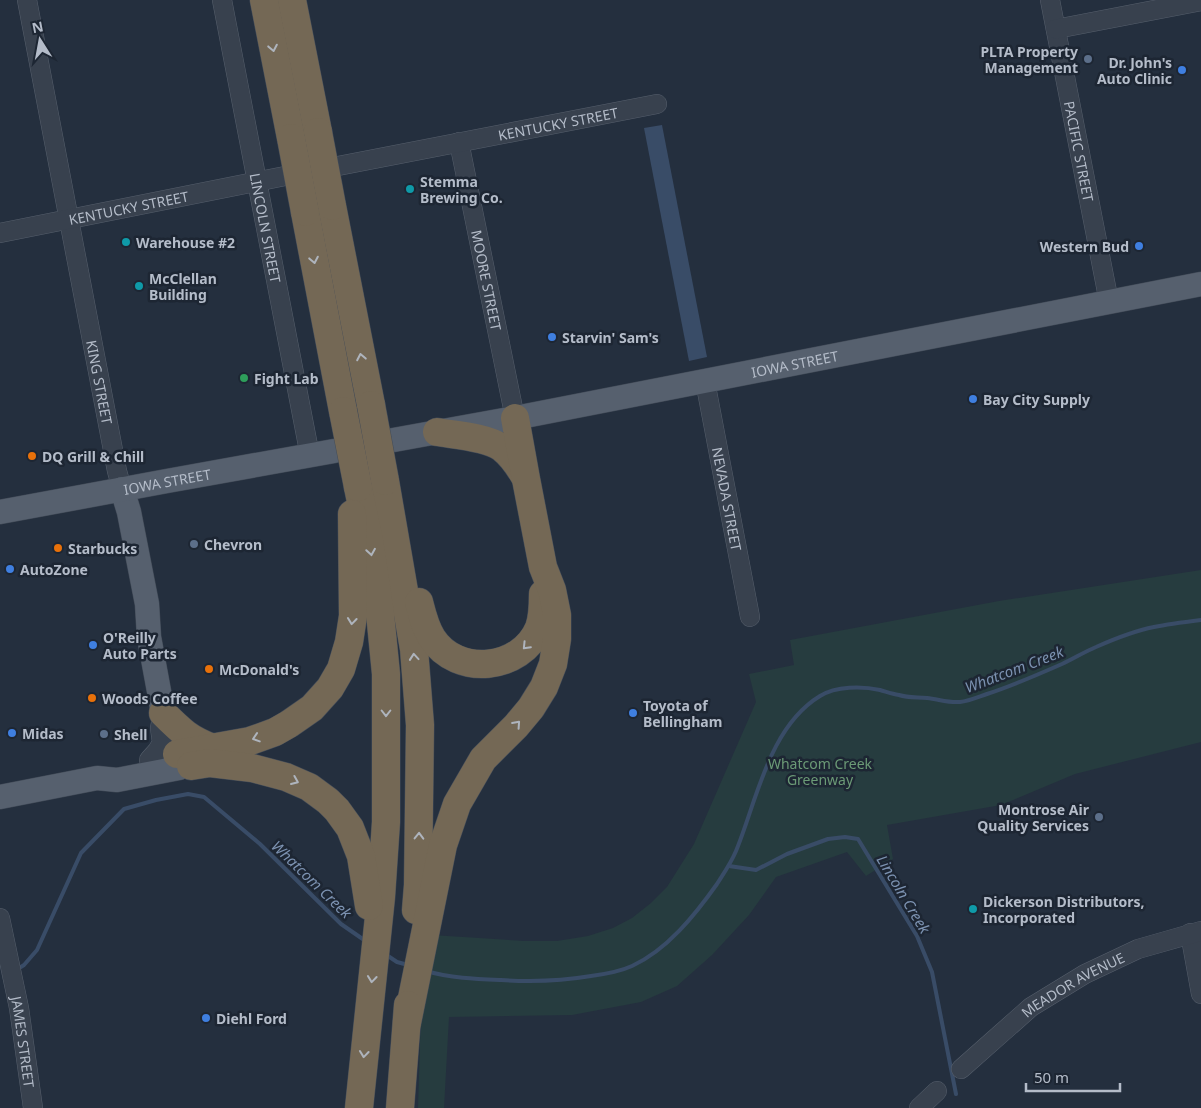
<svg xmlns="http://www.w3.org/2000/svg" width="1201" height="1108" font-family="'Noto Sans',sans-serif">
	<rect width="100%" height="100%" fill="#242f3e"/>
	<path fill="#263c3f" d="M1201,570V742L1075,774L1001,805L887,825L893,859L866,876L847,852L776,877L749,915L712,955L677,986L641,1002L572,1015L449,1017L444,1108H418L421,1010L432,935L524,941H557L588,936L613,928L632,918L651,903L667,887L694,844L756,702L749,674L794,665L790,640L999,601Z"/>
	<path fill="#394c67" d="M662,125L707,357L689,361L644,128Z"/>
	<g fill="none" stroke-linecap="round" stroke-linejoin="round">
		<g stroke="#394c67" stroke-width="4">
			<path d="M729,866L756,870L787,854L828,839L845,837L858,839L917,936L932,972L956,1094"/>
			<path d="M385,954L397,962L408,965"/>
			<path d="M16,970L24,965L37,950L81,853L124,809L156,800L188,794L204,797L260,844L341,924L367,942"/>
			<path d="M426,971C450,978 477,979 501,980C532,982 561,981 591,976C606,974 619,972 632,966C667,950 695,915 717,884C724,873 731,863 736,851C757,800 769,727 820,696C836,686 862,686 880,690C887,692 892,694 899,695C908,698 917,697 927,698C938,699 948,703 960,702C969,701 978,697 987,694C1012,686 1037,675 1062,664C1073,659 1084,652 1096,647C1114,639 1134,631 1154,627C1169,624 1185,622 1201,620"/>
		</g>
		<g stroke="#565f6c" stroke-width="20">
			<g id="minor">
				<path id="s1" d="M27,0L117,471L122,489"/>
				<path id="s2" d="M222,0L310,456"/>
				<path id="s3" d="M1050,0L1109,302"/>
				<path d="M1056,29L1201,1"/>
				<path id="s4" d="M459,142L515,418"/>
				<path id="s5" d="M338,166L657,104"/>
				<path id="s6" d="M0,233L285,176"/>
				<path id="s7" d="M705,381L750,617"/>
				<path d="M149,760L157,751L162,743L160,728L163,713"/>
				<path id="s8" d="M0,918L19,1008L33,1108"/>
				<path d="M1190,933L1201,994"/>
				<path id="s9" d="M961,1069L1031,1007L1085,974L1138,949L1201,931"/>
				<path d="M919,1108L937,1091"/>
			</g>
		</g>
		<g stroke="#414a57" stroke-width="25">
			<g id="major">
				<path id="s10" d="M388,441L515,418L1201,284"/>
				<path d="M122,489L129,512L147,604L149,637L163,713"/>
				<path id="s11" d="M0,512L167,481L334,451"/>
				<path d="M0,797L97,778L117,780L179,768"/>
			</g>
		</g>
		<g stroke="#434c59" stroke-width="29">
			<g id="highway">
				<path d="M264,0L291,138"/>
				<path d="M292,0L318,132"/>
				<path d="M332,206L371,405"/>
				<path d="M305,212L343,411"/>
				<path d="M437,432C455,435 488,437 502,448C511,455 518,465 524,475"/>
				<path d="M385,481L414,649L420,725L418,885L416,910"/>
				<path d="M358,487L370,546L380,613L386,674V822L381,897L359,1108"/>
				<path d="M419,602C422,614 425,627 432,638C457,677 521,671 539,628C543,617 543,605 543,594"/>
				<path d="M163,713C181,731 189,739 213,748"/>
				<path d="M177,754L250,741L275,732L289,724L312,708L330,688L341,669L349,642L353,616L352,514"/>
				<path d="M191,766L210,763L252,768L286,777L309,787L328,801L337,810L350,828L361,856L369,906"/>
				<path d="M407,1023L443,845L457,804L483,759L516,726L531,708L544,687L553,664L557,639V615L552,590L543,567L526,479L515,418"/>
				<path d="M400,1108L408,1005"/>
			</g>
		</g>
		<use href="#minor" stroke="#38414e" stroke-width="19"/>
		<use href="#major" stroke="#56606e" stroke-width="24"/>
		<use href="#highway" stroke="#746855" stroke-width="28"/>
		<g stroke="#434c59" stroke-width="29" stroke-linecap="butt">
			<g id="highway-bridge">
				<path d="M318,132L332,206"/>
				<path d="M291,138L305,212"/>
				<path d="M371,405L385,481"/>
				<path d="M343,411L358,487"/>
			</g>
		</g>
		<use href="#highway-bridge" stroke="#746855" stroke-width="28"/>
	</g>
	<defs><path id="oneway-chevron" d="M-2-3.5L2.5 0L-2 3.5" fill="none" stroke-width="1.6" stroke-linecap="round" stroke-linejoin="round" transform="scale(1.25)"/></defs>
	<g stroke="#aeb4bd">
		<use href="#oneway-chevron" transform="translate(273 48) rotate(79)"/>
		<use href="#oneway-chevron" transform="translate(314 260) rotate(79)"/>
		<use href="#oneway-chevron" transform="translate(361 357) rotate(-101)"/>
		<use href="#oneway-chevron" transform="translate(371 552) rotate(81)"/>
		<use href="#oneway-chevron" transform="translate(352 621) rotate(96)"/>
		<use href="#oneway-chevron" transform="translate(526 646) rotate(134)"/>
		<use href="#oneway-chevron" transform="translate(414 657) rotate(-95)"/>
		<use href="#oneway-chevron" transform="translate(386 713) rotate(90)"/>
		<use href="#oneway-chevron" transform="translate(517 724) rotate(-48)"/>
		<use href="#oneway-chevron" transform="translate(256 738) rotate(162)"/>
		<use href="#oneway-chevron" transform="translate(295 781) rotate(23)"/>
		<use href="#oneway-chevron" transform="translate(419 836) rotate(-89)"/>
		<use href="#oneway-chevron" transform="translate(372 979) rotate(96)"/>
		<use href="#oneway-chevron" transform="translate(364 1054) rotate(96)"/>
	</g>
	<g fill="#5c6f8a" stroke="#1d2633" stroke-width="2">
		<circle cx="1088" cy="59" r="5"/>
		<circle cx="194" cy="544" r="5"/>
		<circle cx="104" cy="734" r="5"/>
		<circle cx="1099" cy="817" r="5"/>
	</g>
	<g fill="#3f7fe0" stroke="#1d2633" stroke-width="2">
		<circle cx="1182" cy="70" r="5"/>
		<circle cx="1139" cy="246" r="5"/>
		<circle cx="552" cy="337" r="5"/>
		<circle cx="973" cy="399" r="5"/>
		<circle cx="10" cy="569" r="5"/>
		<circle cx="93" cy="645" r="5"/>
		<circle cx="633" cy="713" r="5"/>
		<circle cx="12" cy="733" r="5"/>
		<circle cx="206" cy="1018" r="5"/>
	</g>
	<g fill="#0f9aa8" stroke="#1d2633" stroke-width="2">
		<circle cx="410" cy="189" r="5"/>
		<circle cx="126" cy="242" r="5"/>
		<circle cx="139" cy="286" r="5"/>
		<circle cx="973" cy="909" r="5"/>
	</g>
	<circle fill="#2e9e5b" stroke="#1d2633" stroke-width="2" cx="244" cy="378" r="5"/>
	<g fill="#e8710a" stroke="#1d2633" stroke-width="2">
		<circle cx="32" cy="456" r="5"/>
		<circle cx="58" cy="548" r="5"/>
		<circle cx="209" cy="669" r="5"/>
		<circle cx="92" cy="698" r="5"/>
	</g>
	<g text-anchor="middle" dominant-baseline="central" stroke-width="5" stroke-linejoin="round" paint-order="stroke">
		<g font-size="14" font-weight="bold" fill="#b4bcc9" stroke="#1d2633" text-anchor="start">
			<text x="1078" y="51" text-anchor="end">PLTA Property<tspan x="1078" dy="16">Management</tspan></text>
			<text x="1172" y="62" text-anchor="end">Dr. John's<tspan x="1172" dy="16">Auto Clinic</tspan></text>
			<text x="420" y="181">Stemma<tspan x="420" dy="16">Brewing Co.</tspan></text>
			<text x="136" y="242">Warehouse #2</text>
			<text x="1129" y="246" text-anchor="end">Western Bud</text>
			<text x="149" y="278">McClellan<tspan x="149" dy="16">Building</tspan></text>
			<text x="562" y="337">Starvin' Sam's</text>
			<text x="254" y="378">Fight Lab</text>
			<text x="983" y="399">Bay City Supply</text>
			<text x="42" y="456">DQ Grill &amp; Chill</text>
			<text x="204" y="544">Chevron</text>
			<text x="68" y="548">Starbucks</text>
			<text x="20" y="569">AutoZone</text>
			<text x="103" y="637">O'Reilly<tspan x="103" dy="16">Auto Parts</tspan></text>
			<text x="219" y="669">McDonald's</text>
			<text x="102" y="698">Woods Coffee</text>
			<text x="643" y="705">Toyota of<tspan x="643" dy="16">Bellingham</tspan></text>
			<text x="22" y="733">Midas</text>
			<text x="114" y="734">Shell</text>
			<text x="1089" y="809" text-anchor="end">Montrose Air<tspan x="1089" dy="16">Quality Services</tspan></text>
			<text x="983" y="901">Dickerson Distributors,<tspan x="983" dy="16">Incorporated</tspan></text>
			<text x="216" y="1018">Diehl Ford</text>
		</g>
		<g font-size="14" fill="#b4bcc9" stroke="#1d2633">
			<text stroke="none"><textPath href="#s5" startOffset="224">KENTUCKY STREET</textPath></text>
			<text stroke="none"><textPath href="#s3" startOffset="154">PACIFIC STREET</textPath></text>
			<text stroke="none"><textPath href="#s6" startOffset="131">KENTUCKY STREET</textPath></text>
			<text stroke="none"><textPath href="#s2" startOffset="232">LINCOLN STREET</textPath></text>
			<text stroke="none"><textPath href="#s4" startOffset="141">MOORE STREET</textPath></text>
			<text stroke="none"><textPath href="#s10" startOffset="414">IOWA STREET</textPath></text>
			<text stroke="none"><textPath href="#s1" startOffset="389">KING STREET</textPath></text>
			<text stroke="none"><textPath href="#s11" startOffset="170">IOWA STREET</textPath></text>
			<text stroke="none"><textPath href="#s7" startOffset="120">NEVADA STREET</textPath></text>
			<text stroke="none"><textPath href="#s9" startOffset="141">MEADOR AVENUE</textPath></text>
			<text stroke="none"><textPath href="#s8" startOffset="126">JAMES STREET</textPath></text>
		</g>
		<g font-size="14" fill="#6b9a76" stroke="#1d2633">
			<text x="820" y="763">Whatcom Creek<tspan x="820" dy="16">Greenway</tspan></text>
		</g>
		<g font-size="15" font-style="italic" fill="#7c92b1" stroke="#1d2633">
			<text transform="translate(1014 669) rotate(-21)">Whatcom Creek</text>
			<text transform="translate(312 879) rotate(44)">Whatcom Creek</text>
			<text transform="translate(904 894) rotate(59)">Lincoln Creek</text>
		</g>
	</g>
	<g transform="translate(40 40) rotate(349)" stroke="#1d2633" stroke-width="4" paint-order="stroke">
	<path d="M0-4L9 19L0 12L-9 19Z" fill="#b4bcc9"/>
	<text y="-8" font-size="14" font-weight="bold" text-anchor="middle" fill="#b4bcc9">N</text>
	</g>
	<path d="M1026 1083v8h94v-8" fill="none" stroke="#b4bcc9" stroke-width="2.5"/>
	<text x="1034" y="1083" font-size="15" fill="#b4bcc9" stroke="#1d2633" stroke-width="4" paint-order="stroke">50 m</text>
</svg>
